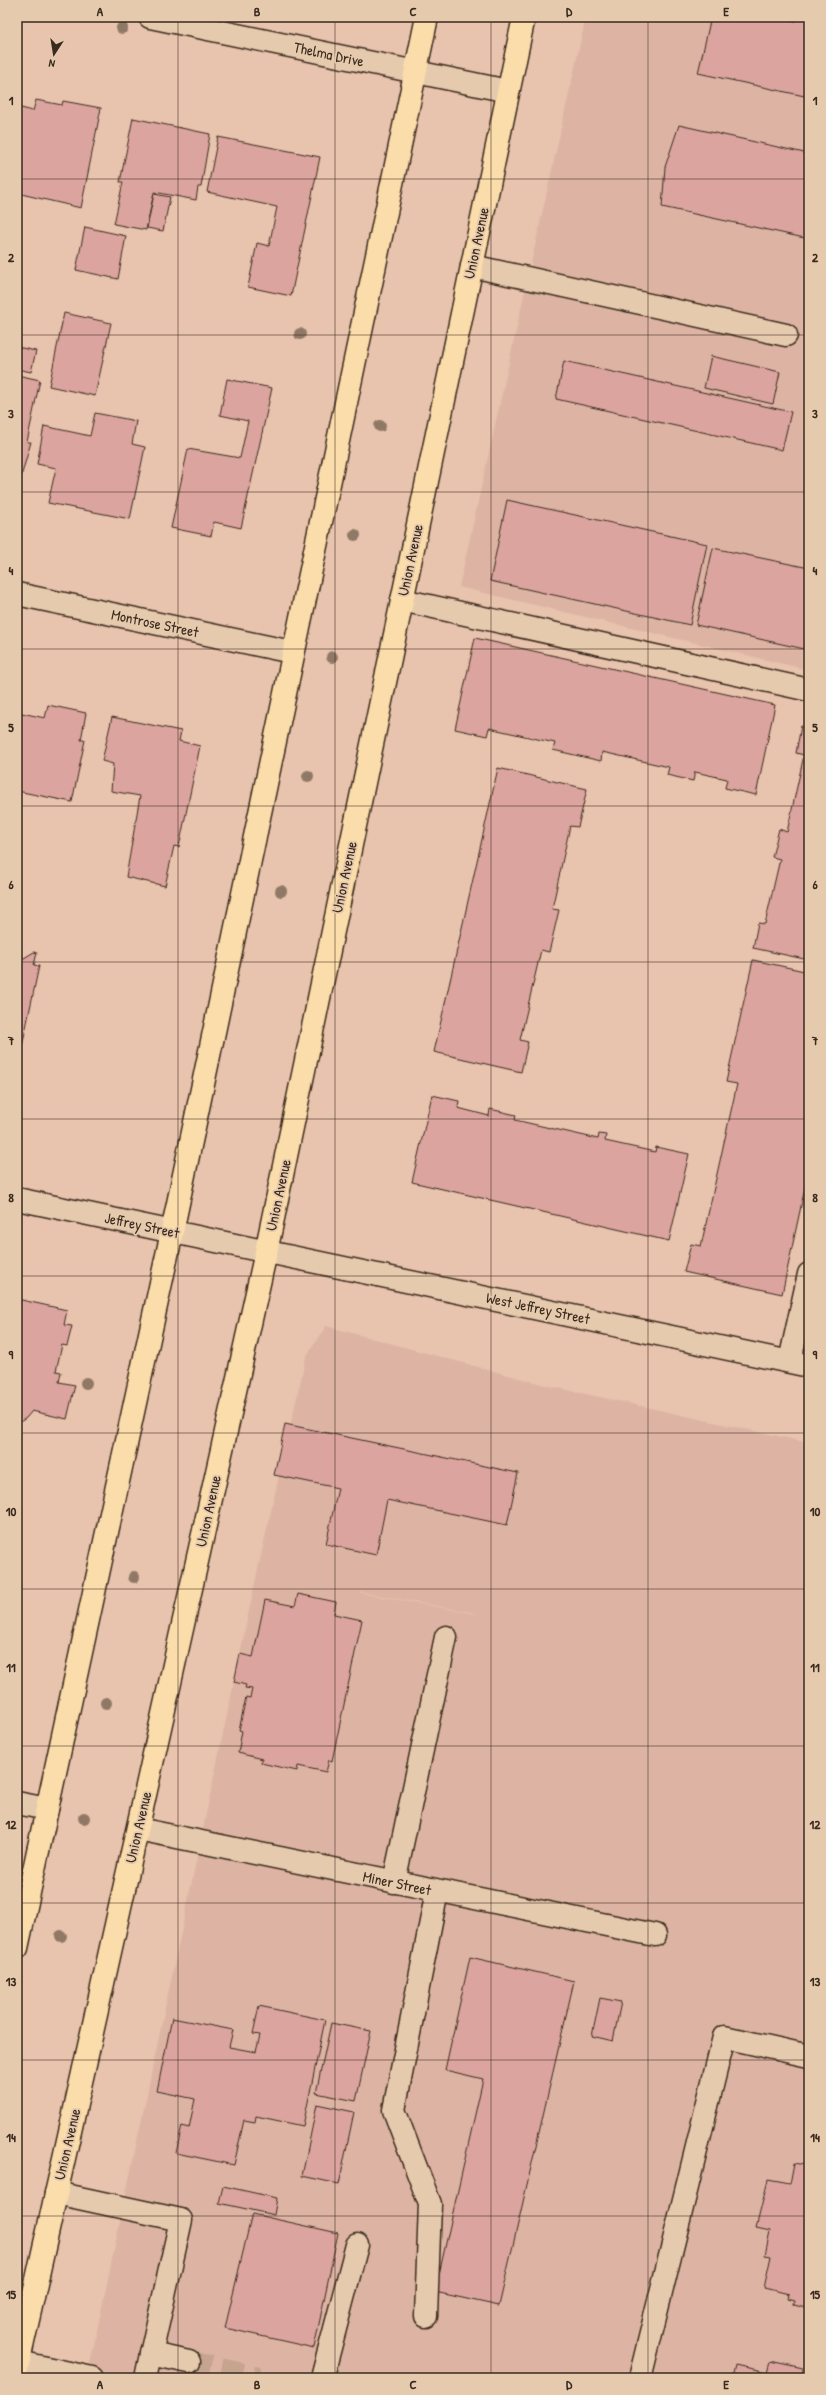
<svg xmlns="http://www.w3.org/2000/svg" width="826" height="2395" font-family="'Patrick Hand',sans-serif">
	<rect width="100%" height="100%" fill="#e8c3ad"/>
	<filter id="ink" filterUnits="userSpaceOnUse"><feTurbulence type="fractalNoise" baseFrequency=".025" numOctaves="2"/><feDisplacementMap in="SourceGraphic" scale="8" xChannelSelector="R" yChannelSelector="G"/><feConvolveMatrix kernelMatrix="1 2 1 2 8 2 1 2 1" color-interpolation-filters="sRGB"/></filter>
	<g filter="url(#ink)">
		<g fill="#ddb4a3" fill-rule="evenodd">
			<path d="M586,17H809V670L459,587Z"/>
			<path d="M326,1326L545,1385L809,1443V2378H87L257,1573L306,1357ZM360,1592L470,1612L482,1615L361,1593Z"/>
		</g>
		<g fill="#dba49f" stroke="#3b2a1e">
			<path d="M711,17H778L796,21L797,17H809V97L698,73Z"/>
			<path d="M36,100L62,105L63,101L101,108L81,208L17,193V107L33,111Z"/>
			<path d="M133,118L210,134L201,187H198L196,200L154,192L146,230L114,224L123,182H120Z"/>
			<path d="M679,125L809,154V239L662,207L665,167Z"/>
			<path d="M218,137L320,157L291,296L248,287L257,243L269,246L277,207L207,192Z"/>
			<path d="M154,194L170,197L163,231L147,228Z"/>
			<path d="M85,227L126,236L118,279L76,270Z"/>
			<path d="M64,313L111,323L95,396L49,386Z"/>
			<path d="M17,347L36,351L31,372L17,369Z"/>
			<path d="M711,356L780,372L773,404L704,388Z"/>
			<path d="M564,361L791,412L782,450L556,399Z"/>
			<path d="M17,375L40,380L27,442H31L17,491Z"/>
			<path d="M227,379L272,388L241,528L214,522L211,536L171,528L188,449L240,458L248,421L220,415Z"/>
			<path d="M95,413L136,421L132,444L145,447L130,519L48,503L56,468L37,464L44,426L90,436Z"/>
			<path d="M507,500L707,544L690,625L490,581Z"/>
			<path d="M713,548L809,568V650L696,625Z"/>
			<path d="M475,638L775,705L756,795L725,788L727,779L695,772L693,781L667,775L669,767L602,752L601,761L553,750L555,743L489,728L487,736L455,729Z"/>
			<path d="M48,705L86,713L81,740H85L72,802L17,791V712L45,718Z"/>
			<path d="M112,717L181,731L179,741L200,746L179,847L174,846L165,886L126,877L140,796L111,791L113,764L102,761Z"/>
			<path d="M801,726L809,728V960L753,948L758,923L765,924L780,859L772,857L779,829L787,832L804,755L796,753Z"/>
			<path d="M498,768L587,789L578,827L570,826L552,909L559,910L549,952L541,950L520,1040L528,1042L521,1072L434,1052Z"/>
			<path d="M34,952L37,953L34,965L39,966L20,1056L17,1055V957L24,958Z"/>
			<path d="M753,960L809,972V1169L782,1294L684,1272L691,1244L701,1246L737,1084L726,1082Z"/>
			<path d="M432,1095L459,1101L458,1108L489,1116L490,1109L516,1115L515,1120L598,1139L599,1134L606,1135L605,1141L655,1152L656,1147L689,1154L669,1241L412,1182Z"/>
			<path d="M17,1299L67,1310L64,1325L72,1326L67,1346L62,1345L56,1371L61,1372L59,1382L75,1385L67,1419L32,1411L26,1418L17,1424Z"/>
			<path d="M285,1424L518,1473L507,1525L387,1500L376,1555L326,1544L338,1488L274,1475Z"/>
			<path d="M298,1594L336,1602L334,1614L362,1620L332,1761L329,1760L326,1772L298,1766L297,1771L261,1763L262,1759L238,1753L242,1731L239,1730L246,1697L250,1698L252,1689L245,1688L246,1685L234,1682L240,1654L253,1657L265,1600L295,1606Z"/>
			<path d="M470,1957L574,1981L499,2306L435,2292L483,2079L445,2070Z"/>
			<path d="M600,1998L621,2002L613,2041L592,2036Z"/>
			<path d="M259,2006L325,2020L303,2126L256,2116L255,2122L244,2120L234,2165L176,2153L182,2126L189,2128L195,2099L157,2091L172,2018L233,2030L229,2047L256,2052L260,2035L253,2034Z"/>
			<path d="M331,2023L371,2031L356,2101L316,2093Z"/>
			<path d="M317,2104L354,2112L339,2184L302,2176Z"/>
			<path d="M794,2163L809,2166V2308L794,2304L795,2300L788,2298L789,2294L764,2288L771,2256L765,2255L770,2231L756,2228L768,2180L790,2184Z"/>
			<path d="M223,2186L277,2198L274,2215L219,2203Z"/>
			<path d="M252,2214L338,2233L314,2348L225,2328Z"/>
			<path d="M770,2361L803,2368L801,2378H732L735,2365L767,2372Z"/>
		</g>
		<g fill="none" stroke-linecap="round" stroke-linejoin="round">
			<path stroke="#c5a490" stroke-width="22" stroke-dasharray="22 11" stroke-linecap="butt" d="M189,2362L260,2378"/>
			<g stroke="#3b2a1e" stroke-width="25">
				<g id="minor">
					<path d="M150,17L508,91"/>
					<path d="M472,266L786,335"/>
					<path d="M17,594L292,652"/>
					<path d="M402,600L809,690"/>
					<path d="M17,1199L809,1366"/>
					<path d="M790,1361L809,1274"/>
					<path d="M17,1803L47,1809"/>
					<path d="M138,1829L655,1935"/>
					<path d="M394,1882L446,1637"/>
					<path d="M56,2193L181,2220L151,2354"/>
					<path d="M426,2316L430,2204L394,2110L437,1891"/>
					<path d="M19,2362L92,2378"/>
					<path d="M146,2378L151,2354L189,2362"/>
					<path d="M322,2378L357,2245"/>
					<path d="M640,2378L724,2037L809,2056"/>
				</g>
			</g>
			<g stroke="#3b2a1e" stroke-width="25">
				<g id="major">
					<path d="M17,1948L172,1232L427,17"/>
					<path d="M17,2369L266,1252L524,17"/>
				</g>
			</g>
			<use href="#minor" stroke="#e6caad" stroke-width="22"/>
			<use href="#major" stroke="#fbddab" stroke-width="22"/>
		</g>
		<g fill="#8f7966">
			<circle cx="122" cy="28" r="6"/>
			<circle cx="300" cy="334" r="6"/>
			<circle cx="380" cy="426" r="6"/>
			<circle cx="355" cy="535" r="6"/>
			<circle cx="332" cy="657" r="6"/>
			<circle cx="308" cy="776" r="6"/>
			<circle cx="281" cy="891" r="6"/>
			<circle cx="86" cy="1383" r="6"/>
			<circle cx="134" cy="1577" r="6"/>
			<circle cx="106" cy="1703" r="6"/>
			<circle cx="84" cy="1818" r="6"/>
			<circle cx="61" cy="1936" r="6"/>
		</g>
	</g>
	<path fill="none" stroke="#3b2a1e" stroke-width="1" stroke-opacity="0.55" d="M178,17V2378M335,17V2378M491,17V2378M648,17V2378M17,179H809M17,335H809M17,492H809M17,649H809M17,806H809M17,962H809M17,1119H809M17,1276H809M17,1433H809M17,1589H809M17,1746H809M17,1903H809M17,2060H809M17,2216H809"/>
	<g text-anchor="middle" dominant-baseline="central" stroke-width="3.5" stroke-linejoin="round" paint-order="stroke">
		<g font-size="15" fill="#3b2a1e" stroke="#e6caad">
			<text transform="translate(329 54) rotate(12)">Thelma Drive</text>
			<text transform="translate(476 243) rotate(-78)">Union Avenue</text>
			<text transform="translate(410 560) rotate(-78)">Union Avenue</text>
			<text transform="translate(155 623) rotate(12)">Montrose Street</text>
			<text transform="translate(344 877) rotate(-78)">Union Avenue</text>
			<text transform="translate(278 1195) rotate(-78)">Union Avenue</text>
			<text transform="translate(142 1225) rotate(12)">Jeffrey Street</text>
			<text transform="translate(538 1308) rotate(12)">West Jeffrey Street</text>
			<text transform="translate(208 1511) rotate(-78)">Union Avenue</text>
			<text transform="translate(138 1827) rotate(-77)">Union Avenue</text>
			<text transform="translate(397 1883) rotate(12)">Miner Street</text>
			<text transform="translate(67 2144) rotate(-77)">Union Avenue</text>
		</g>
	</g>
	<rect width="826" height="2395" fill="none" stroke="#e6caad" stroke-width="44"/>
	<g transform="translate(54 54) rotate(192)" stroke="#e6caad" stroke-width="3" paint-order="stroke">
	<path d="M0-3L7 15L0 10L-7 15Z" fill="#3b2a1e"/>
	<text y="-6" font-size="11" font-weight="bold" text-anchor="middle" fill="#3b2a1e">N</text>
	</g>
	<rect x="22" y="22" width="782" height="2351" fill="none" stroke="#3b2a1e" stroke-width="1.5"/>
	<g font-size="13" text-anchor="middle" font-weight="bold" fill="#3b2a1e">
		<text x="100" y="16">A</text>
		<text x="257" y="16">B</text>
		<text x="413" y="16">C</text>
		<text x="569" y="16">D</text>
		<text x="726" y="16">E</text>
		<text x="11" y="105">1</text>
		<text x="815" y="105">1</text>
		<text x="11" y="262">2</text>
		<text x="815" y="262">2</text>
		<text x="11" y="418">3</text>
		<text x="815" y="418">3</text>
		<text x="11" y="575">4</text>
		<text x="815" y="575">4</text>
		<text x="11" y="732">5</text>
		<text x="815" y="732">5</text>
		<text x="11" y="889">6</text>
		<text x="815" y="889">6</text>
		<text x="11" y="1045">7</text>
		<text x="815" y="1045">7</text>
		<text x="11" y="1202">8</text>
		<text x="815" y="1202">8</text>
		<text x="11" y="1359">9</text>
		<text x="815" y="1359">9</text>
		<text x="11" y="1516">10</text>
		<text x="815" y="1516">10</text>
		<text x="11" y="1672">11</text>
		<text x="815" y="1672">11</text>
		<text x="11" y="1829">12</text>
		<text x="815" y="1829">12</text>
		<text x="11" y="1986">13</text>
		<text x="815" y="1986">13</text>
		<text x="11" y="2142">14</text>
		<text x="815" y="2142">14</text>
		<text x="11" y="2299">15</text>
		<text x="815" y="2299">15</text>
		<text x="100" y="2389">A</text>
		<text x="257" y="2389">B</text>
		<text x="413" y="2389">C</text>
		<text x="569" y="2389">D</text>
		<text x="726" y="2389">E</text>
	</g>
</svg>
